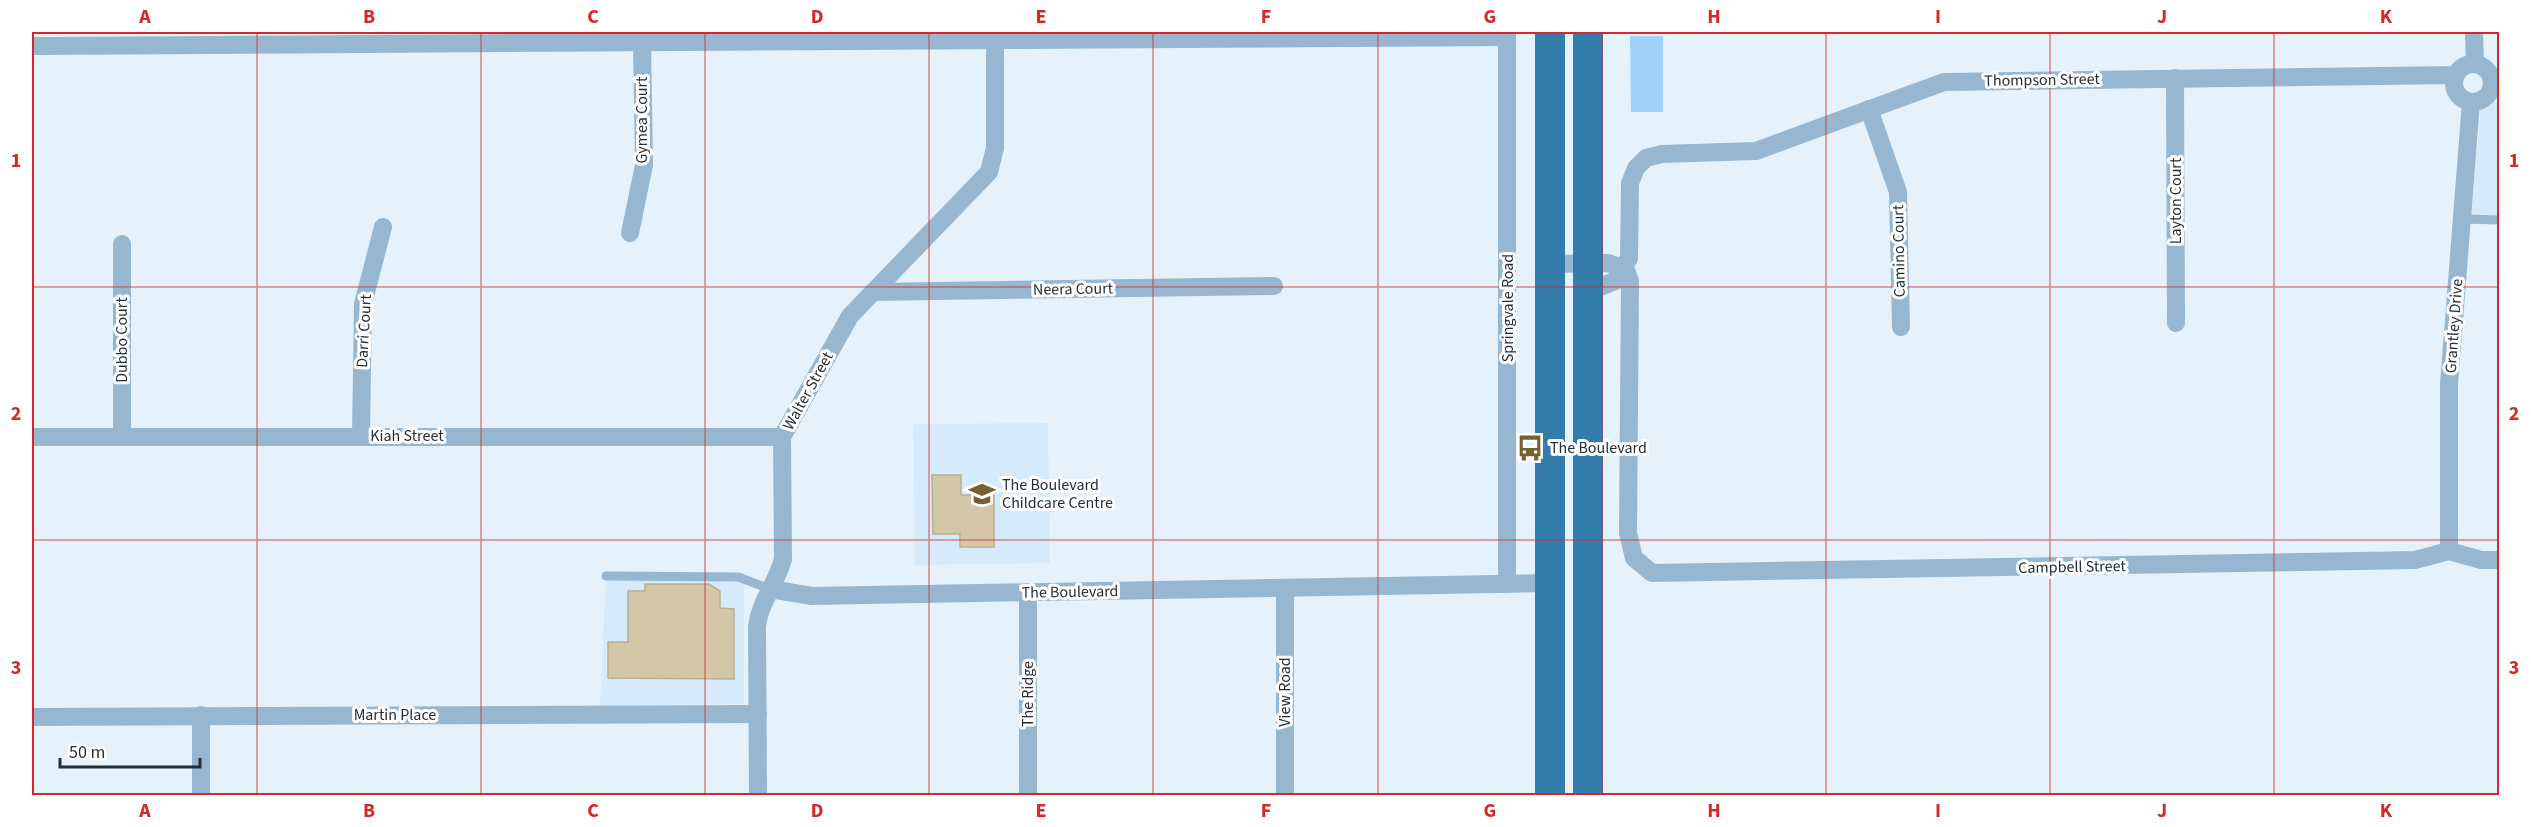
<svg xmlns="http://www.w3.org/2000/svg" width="2531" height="827" font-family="'Source Sans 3',sans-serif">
	<rect width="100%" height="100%" fill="#e6f2fb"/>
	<g fill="#d5ebfc">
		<path d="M2482,99L2499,102V219H2470Z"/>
		<path d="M1048,423L1050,563L915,565L913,424Z"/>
		<path d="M606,571L744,573V704L600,706Z"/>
	</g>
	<path fill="#a2d2f8" d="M1630,36H1663V112H1631Z"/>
	<g fill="#d3c7a7" stroke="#bbaf90" stroke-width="1.5">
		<path d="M932,475H961V495H994V547H960V534H933Z"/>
		<path d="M645,584H709L720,591V608L734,609V679L608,678V642H628V591H645Z"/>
	</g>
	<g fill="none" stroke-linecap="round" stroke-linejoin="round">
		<g stroke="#97b7d0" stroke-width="9">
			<path d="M2462,219L2500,220"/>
			<path d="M606,576L738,577L770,589"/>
		</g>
		<g stroke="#97b7d0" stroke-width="18">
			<path d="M1507,32V584"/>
			<path d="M2474,32L2475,64"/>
			<path d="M32,46L1507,37"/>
			<circle cx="2473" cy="83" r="19"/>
			<path d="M2175,78L2176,323"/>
			<path d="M1869,109L1898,192L1901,327"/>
			<path d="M630,233L644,165L642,42"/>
			<path d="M122,244V436"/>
			<path d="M1550,264L1608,263L1621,268"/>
			<path d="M1624,265L1630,281L1628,533L1634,558L1652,573L2415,560L2449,551L2481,560H2500"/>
			<path d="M873,292L1274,286"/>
			<path d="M1587,292L1615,281L1629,258L1630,183L1636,168L1646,158L1662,154L1756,151L1944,82L2456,75"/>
			<path d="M361,436L363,304L383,227"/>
			<path d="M32,437H782"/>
			<path d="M2449,551V384L2471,102"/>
			<path d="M770,589L812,596L1550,583"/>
			<path d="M1285,589V796"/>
			<path d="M1028,593V796"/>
			<path d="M32,717L758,714"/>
			<path d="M201,796V715"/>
			<path d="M758,796L757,626C760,601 777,583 783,559L782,437L850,316L989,172L995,148V42"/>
		</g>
		<g stroke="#347cac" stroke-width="30">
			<path d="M1588,32V796"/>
			<path d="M1550,796V32"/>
		</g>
	</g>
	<path fill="none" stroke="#d62828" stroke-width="1.5" stroke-opacity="0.55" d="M257,32V796M481,32V796M705,32V796M929,32V796M1153,32V796M1378,32V796M1602,32V796M1826,32V796M2050,32V796M2274,32V796M32,287H2500M32,540H2500"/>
	<defs>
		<g id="bus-bare" transform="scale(2.07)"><path d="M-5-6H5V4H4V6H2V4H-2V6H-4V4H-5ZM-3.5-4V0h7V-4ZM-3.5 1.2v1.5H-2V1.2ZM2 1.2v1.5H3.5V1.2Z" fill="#73612f" stroke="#fff" stroke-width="2.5" paint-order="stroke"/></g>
		<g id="school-bare" transform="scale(2.07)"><path d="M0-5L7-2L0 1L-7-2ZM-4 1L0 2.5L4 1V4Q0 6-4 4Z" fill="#73612f" stroke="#fff" stroke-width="2.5" paint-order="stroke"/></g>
	</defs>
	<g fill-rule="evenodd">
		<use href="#bus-bare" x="1530" y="448"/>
		<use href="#school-bare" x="982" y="494"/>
	</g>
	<g text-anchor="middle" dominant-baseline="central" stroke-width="6" stroke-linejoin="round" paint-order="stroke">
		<g font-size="16" fill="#232f38" stroke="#fff">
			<text transform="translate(2042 80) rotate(-1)">Thompson Street</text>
			<text transform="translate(642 120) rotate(-90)">Gymea Court</text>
			<text transform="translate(2176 201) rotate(-90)">Layton Court</text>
			<text transform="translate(1899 251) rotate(-91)">Camino Court</text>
			<text transform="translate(1073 289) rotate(-1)">Neera Court</text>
			<text transform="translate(1508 308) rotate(-90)">Springvale Road</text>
			<text transform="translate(2454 326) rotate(-86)">Grantley Drive</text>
			<text transform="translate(364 331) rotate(-87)">Darri Court</text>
			<text transform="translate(122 340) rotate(-90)">Dubbo Court</text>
			<text transform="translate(808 391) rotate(-61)">Walter Street</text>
			<text x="407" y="436">Kiah Street</text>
			<text transform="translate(2072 567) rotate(-1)">Campbell Street</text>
			<text transform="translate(1070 592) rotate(-1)">The Boulevard</text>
			<text transform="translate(1285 692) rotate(-90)">View Road</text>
			<text transform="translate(1028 694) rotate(-90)">The Ridge</text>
			<text x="395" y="715">Martin Place</text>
		</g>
		<g font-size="16" fill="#232f38" stroke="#fff" text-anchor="start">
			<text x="1550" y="448">The Boulevard</text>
			<text x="1002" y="485">The Boulevard<tspan x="1002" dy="18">Childcare Centre</tspan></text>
		</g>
	</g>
	<rect width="2531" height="827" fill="none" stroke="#ffffff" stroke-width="66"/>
	<path d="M60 758v9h140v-9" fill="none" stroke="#232f38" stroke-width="3"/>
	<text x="69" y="758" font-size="18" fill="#232f38" stroke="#ffffff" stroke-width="4.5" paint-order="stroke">50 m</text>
	<rect x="33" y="33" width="2465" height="761" fill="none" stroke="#d62828" stroke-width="2"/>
	<g font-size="20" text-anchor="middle" font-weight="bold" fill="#d62828">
		<text x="145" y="23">A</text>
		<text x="369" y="23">B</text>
		<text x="593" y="23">C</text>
		<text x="817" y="23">D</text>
		<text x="1041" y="23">E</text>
		<text x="1266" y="23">F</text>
		<text x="1490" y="23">G</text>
		<text x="1714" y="23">H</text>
		<text x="1938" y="23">I</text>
		<text x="2162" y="23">J</text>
		<text x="2386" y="23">K</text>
		<text x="16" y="167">1</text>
		<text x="2514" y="167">1</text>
		<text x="16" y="420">2</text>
		<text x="2514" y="420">2</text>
		<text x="16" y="674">3</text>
		<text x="2514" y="674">3</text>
		<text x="145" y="817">A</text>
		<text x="369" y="817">B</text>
		<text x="593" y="817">C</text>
		<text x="817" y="817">D</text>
		<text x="1041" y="817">E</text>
		<text x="1266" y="817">F</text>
		<text x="1490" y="817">G</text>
		<text x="1714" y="817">H</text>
		<text x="1938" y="817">I</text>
		<text x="2162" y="817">J</text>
		<text x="2386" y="817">K</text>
	</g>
</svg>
